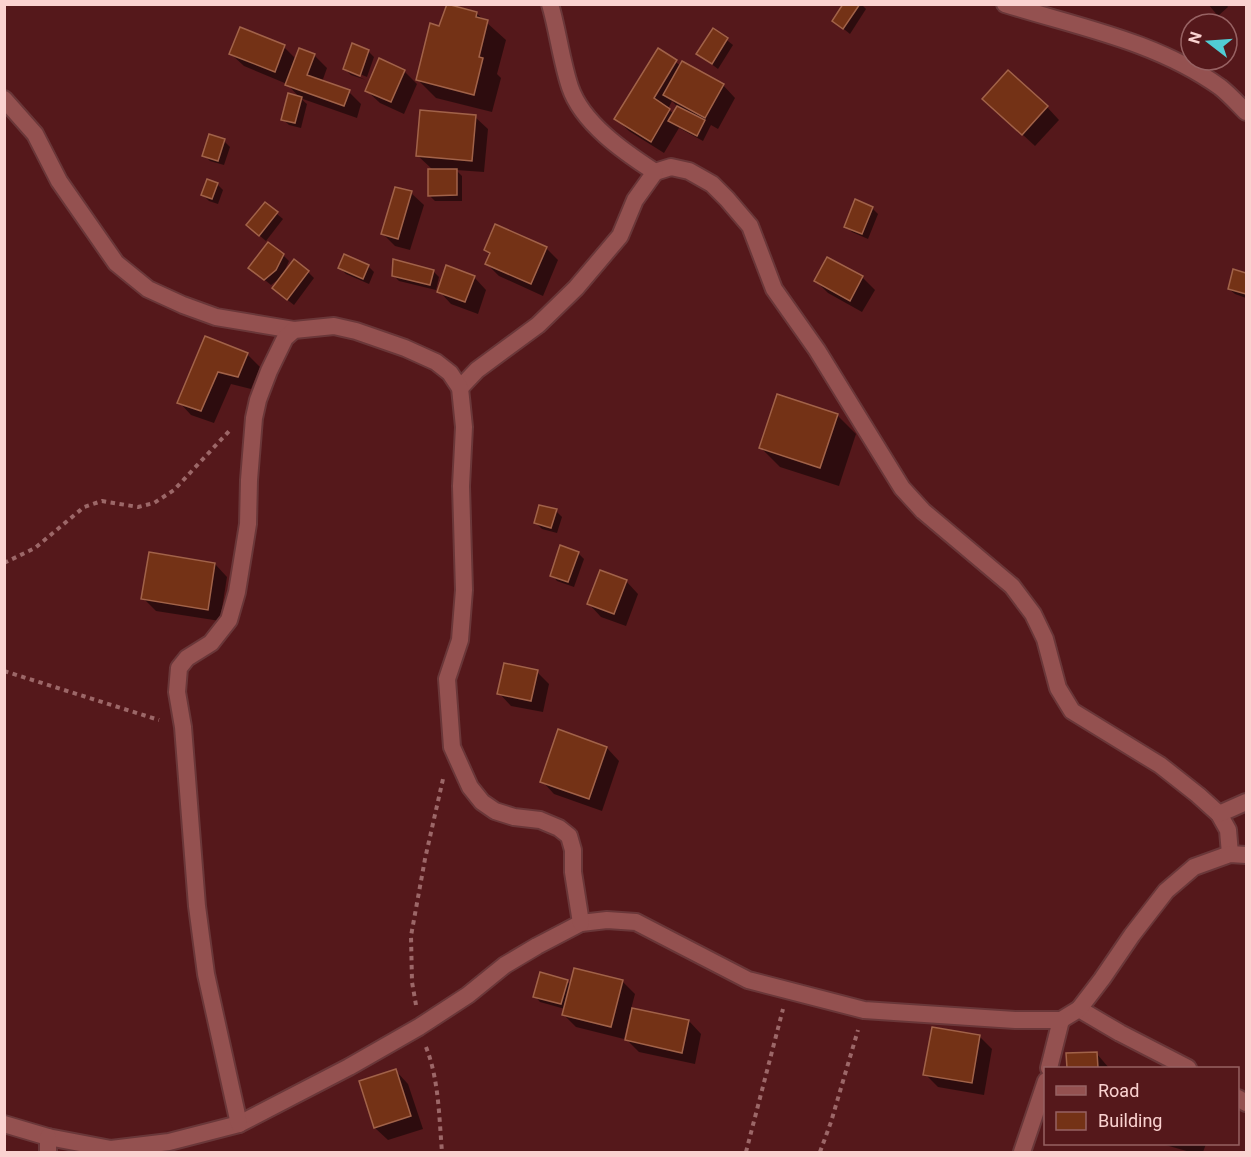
<svg xmlns="http://www.w3.org/2000/svg" width="1251" height="1157" font-family="Roboto,sans-serif">
	<rect width="100%" height="100%" fill="#55181b"/>
	<g fill="#0007" fill-rule="evenodd">
		<path d="M845,4H861L866,9L850,34L834,21Z"/>
		<path d="M1208,4H1226L1228,7L1218,16Z"/>
		<path d="M476,13L506,40L497,74L501,78L492,112L436,98L417,79Z"/>
		<path d="M714,30L733,45L718,69L698,54Z"/>
		<path d="M1227,44L1235,52L1227,59Z"/>
		<path d="M284,47L296,59L314,55L327,68L322,82L349,92L361,104L357,118L300,98L307,104L301,128L289,125L283,119L300,98L287,84L244,66L231,54Z"/>
		<path d="M659,50L681,66L723,85L735,98L718,129L711,125L703,141L679,128L664,153L629,131L616,119ZM672,101L678,107L674,114L668,109Z"/>
		<path d="M368,51L374,57L367,77L350,70V73L366,80L351,75L345,69Z"/>
		<path d="M1218,60H1226L1222,64Z"/>
		<path d="M404,71L417,84L404,114L380,103L367,91Z"/>
		<path d="M1047,107L1059,120L1035,146L997,111Z"/>
		<path d="M475,117L488,129L484,172L456,170L462,176V201H435L429,195L433,170L417,155Z"/>
		<path d="M224,141L230,147L224,165L210,161L204,155Z"/>
		<path d="M217,184L223,190L218,204L209,201L203,195Z"/>
		<path d="M411,193L424,205L410,250L395,246L382,233Z"/>
		<path d="M265,204L283,219L266,241L254,231Z"/>
		<path d="M872,208L878,214L868,239L852,232L846,226Z"/>
		<path d="M546,248L558,260L543,296L499,276L487,264L490,255L485,250Z"/>
		<path d="M283,255L289,261L284,272H308L314,278L294,305L280,294V278L271,285L250,268Z"/>
		<path d="M368,266L374,272L369,284L346,274L340,268Z"/>
		<path d="M433,271L439,277L436,290L399,281L393,275Z"/>
		<path d="M1234,271L1246,275V298L1235,294L1229,289Z"/>
		<path d="M474,277L486,290L478,314L451,304L439,291Z"/>
		<path d="M862,277L875,290L862,312L828,293L816,281Z"/>
		<path d="M205,338L247,354L260,367L251,389L231,384L214,423L191,415L179,402Z"/>
		<path d="M837,415L856,434L839,486L780,467L761,448Z"/>
		<path d="M556,511L562,517L557,533L542,529L536,523Z"/>
		<path d="M578,553L584,559L574,587L557,581L552,575Z"/>
		<path d="M215,564L227,577L220,621L156,611L143,598Z"/>
		<path d="M626,581L638,594L626,626L601,617L589,604Z"/>
		<path d="M537,672L549,684L543,712L511,706L499,693Z"/>
		<path d="M559,731L607,748L619,761L602,811L554,794L542,781Z"/>
		<path d="M622,981L635,994L631,1009L689,1021L701,1034L695,1064L639,1052L627,1040L633,1013H630L624,1039L576,1027L564,1015L565,1009L540,1002L535,996L567,982L571,985Z"/>
		<path d="M979,1036L992,1049L984,1095L938,1087L925,1074Z"/>
		<path d="M1097,1054L1109,1068H1068V1055Z"/>
		<path d="M396,1071L408,1084L423,1129L388,1140L375,1128Z"/>
		<path d="M1162,1144H1206L1203,1152H1190Z"/>
	</g>
	<g fill="#743216" stroke="#a16249" stroke-width="1.5">
		<path d="M447,4L477,12L476,17L488,20L479,57L483,58L474,95L416,80L430,23L439,26Z"/>
		<path d="M843,4H860L843,29L832,21Z"/>
		<path d="M240,27L285,45L275,72L229,54Z"/>
		<path d="M713,28L728,38L712,64L696,54Z"/>
		<path d="M352,43L369,50L360,76L343,69Z"/>
		<path d="M299,48L315,54L307,75L350,90L344,106L285,85Z"/>
		<path d="M658,48L677,60L654,98L670,109L651,142L614,119Z"/>
		<path d="M379,58L405,70L391,102L365,91Z"/>
		<path d="M682,61L724,84L705,118L663,95Z"/>
		<path d="M1008,70L1048,106L1022,135L982,99Z"/>
		<path d="M288,93L302,97L295,123L281,120Z"/>
		<path d="M677,106L705,120L697,136L668,121Z"/>
		<path d="M420,110L476,115L472,161L416,156Z"/>
		<path d="M209,134L225,139L218,161L202,156Z"/>
		<path d="M428,169H457V195L428,196Z"/>
		<path d="M207,179L218,183L212,199L201,195Z"/>
		<path d="M395,187L412,191L398,239L381,234Z"/>
		<path d="M855,199L873,207L862,234L844,227Z"/>
		<path d="M265,202L278,212L259,236L246,225Z"/>
		<path d="M495,224L547,247L531,284L485,264L490,253L484,250Z"/>
		<path d="M268,242L284,254L276,270L264,280L248,268Z"/>
		<path d="M344,254L369,265L363,279L338,268Z"/>
		<path d="M827,257L863,276L850,301L814,281Z"/>
		<path d="M294,259L309,271L287,300L272,288Z"/>
		<path d="M393,259L434,270L430,285L392,276Z"/>
		<path d="M446,265L475,276L465,302L437,292Z"/>
		<path d="M1233,269L1246,273V294L1228,289Z"/>
		<path d="M205,336L248,353L238,377L218,372L201,411L177,403Z"/>
		<path d="M777,394L838,414L820,468L759,448Z"/>
		<path d="M539,505L557,509L551,528L534,523Z"/>
		<path d="M560,545L579,552L568,582L550,576Z"/>
		<path d="M149,552L215,563L208,610L141,599Z"/>
		<path d="M600,570L627,580L614,614L587,604Z"/>
		<path d="M504,663L538,670L531,701L497,694Z"/>
		<path d="M558,729L607,747L589,799L540,782Z"/>
		<path d="M574,968L623,980L611,1027L562,1015Z"/>
		<path d="M540,972L568,980L561,1004L533,997Z"/>
		<path d="M632,1008L689,1020L682,1053L625,1040Z"/>
		<path d="M932,1027L980,1035L972,1083L923,1075Z"/>
		<path d="M1097,1052L1098,1068H1067L1066,1053Z"/>
		<path d="M396,1069L411,1116L374,1128L359,1081Z"/>
	</g>
	<g fill="none" stroke-linecap="round" stroke-linejoin="round">
		<g stroke="#6a3739" stroke-width="20">
			<g id="minor">
				<path d="M1005,4C1078,27 1156,41 1220,87C1229,94 1238,104 1246,112"/>
				<path d="M4,99L35,134L59,181L116,263L148,289L183,305L216,317L294,330"/>
				<path d="M655,172L671,167L689,171L712,184L727,199L750,226L774,289L817,350L902,488L923,511L1012,586L1033,614L1045,639L1058,688L1072,711L1160,765L1198,795L1219,814L1228,830L1230,854"/>
				<path d="M460,388L477,370L538,325L576,288L620,236L635,200L655,172C624,152 582,123 570,87C561,60 558,31 550,4"/>
				<path d="M1219,814L1246,802"/>
				<path d="M1079,1009L1120,1033L1188,1068"/>
				<path d="M1049,1068L1061,1020"/>
				<path d="M1238,1098L1246,1103"/>
				<path d="M4,1124L48,1137L111,1149L169,1142L239,1124L349,1067L419,1027L468,995L505,965L537,946L581,923L607,920L636,922L748,980L864,1010L1015,1020H1061L1079,1009L1102,979L1132,935L1166,891L1194,867L1230,854L1246,855"/>
				<path d="M239,1124L206,974L197,906L183,727L177,692L179,668L187,658L211,643L229,620L237,592L248,524L249,480L254,418L258,400L269,371L285,338L294,330L334,326L356,331L405,348L436,362L450,373L460,388L464,427L461,486L464,590L460,640L447,679L452,747L470,787L482,802L495,811L514,817L540,820L559,828L569,836L573,850V872L581,923"/>
				<path d="M48,1152V1137"/>
				<path d="M1022,1152L1046,1081"/>
			</g>
		</g>
		<g stroke="#9c6768" stroke-width="4" stroke-dasharray="4.5 4.5" stroke-linecap="butt">
			<path d="M4,563L35,548L84,507L102,501L138,507L154,503L174,490L231,429"/>
			<path d="M4,671L159,720"/>
			<path d="M416,1005L412,982L411,936L425,859L443,779"/>
			<path d="M426,1047C439,1080 439,1117 442,1152"/>
			<path d="M746,1152L783,1009"/>
			<path d="M820,1152L831,1122L858,1030"/>
		</g>
		<use href="#minor" stroke="#945150" stroke-width="16"/>
	</g>
	<rect width="1251" height="1157" fill="none" stroke="#fad2d0" stroke-width="12"/>
	<rect x="1044" y="1067" width="195" height="78" fill="#55181b" stroke="#976263" stroke-width="1.5"/>
	<rect x="1056" y="1086" width="30" height="9" fill="#945150" stroke="#976263" stroke-width="1.5"/>
	<text x="1098" y="1097" font-size="18" fill="#fad2d0">Road</text>
	<rect x="1056" y="1112" width="30" height="18" fill="#743216" stroke="#976263" stroke-width="1.5"/>
	<text x="1098" y="1127" font-size="18" fill="#fad2d0">Building</text>
	<g transform="translate(1209 42) rotate(287)"><circle r="28" fill="#55181b" stroke="#976263" stroke-width="1.5"/>
	<path d="M0-4.5L10 22L0 15L-10 22Z" fill="#51ccd4"/>
	<text y="-9" font-size="16" font-weight="bold" text-anchor="middle" fill="#fad2d0">N</text>
	</g>
</svg>
